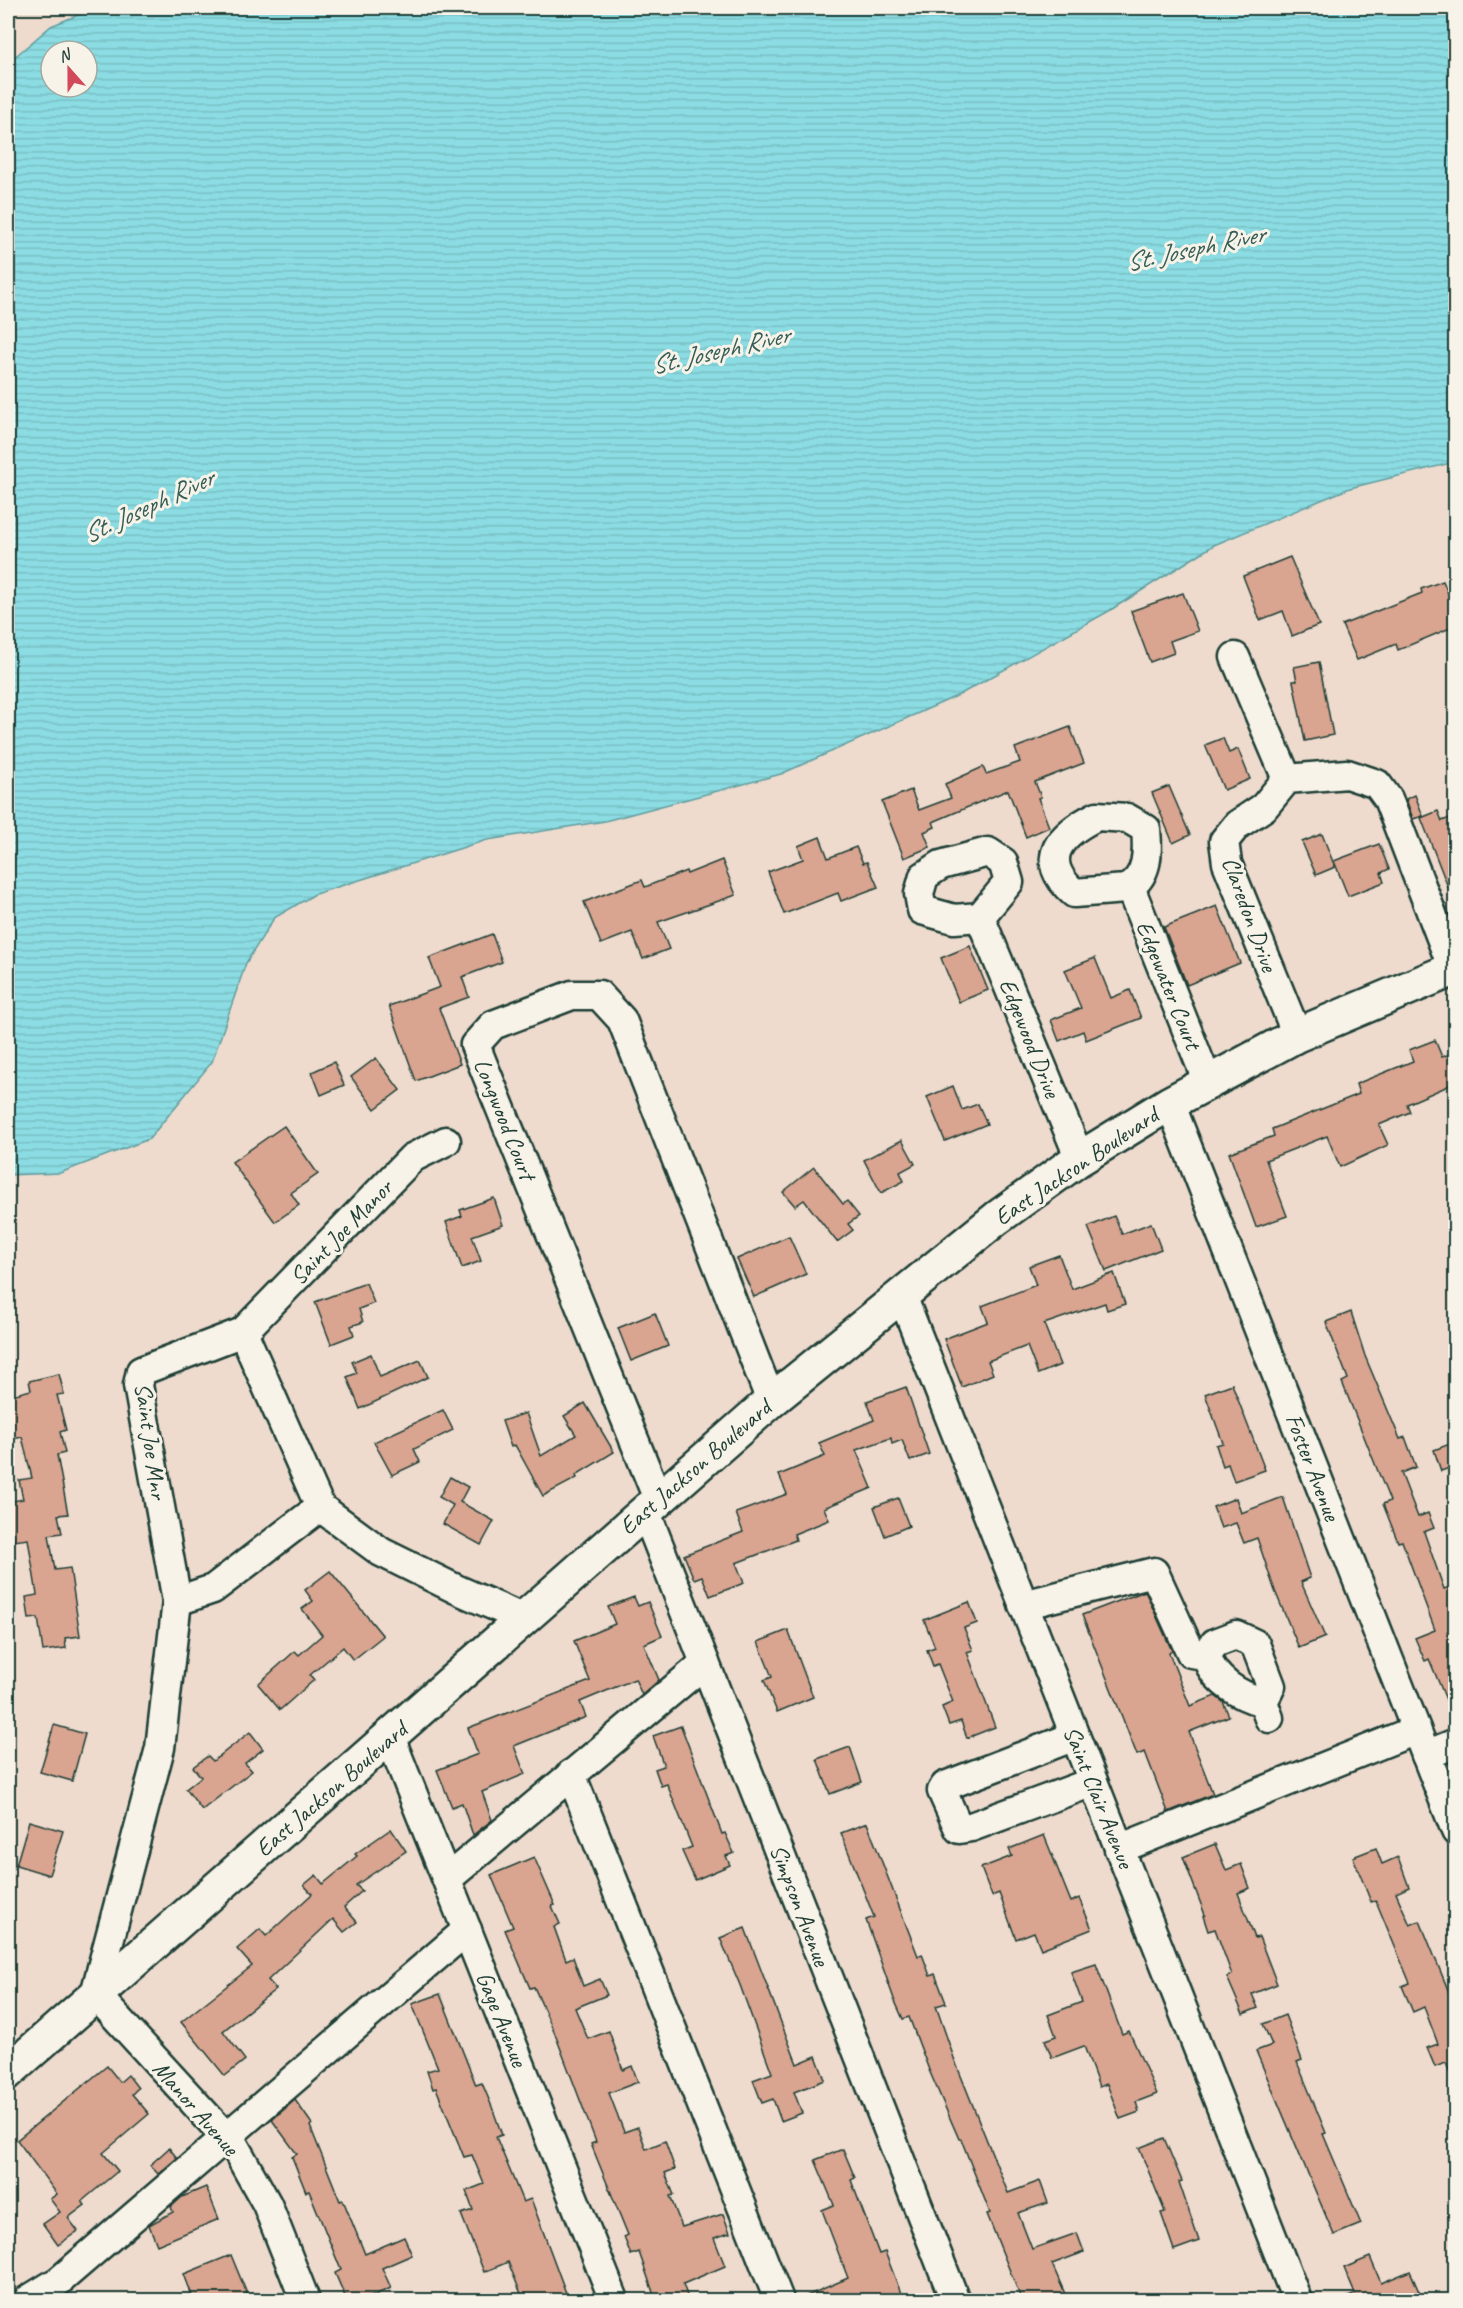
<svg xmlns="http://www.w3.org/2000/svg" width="1463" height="2308" font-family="Caveat,sans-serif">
	<defs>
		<pattern id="water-rules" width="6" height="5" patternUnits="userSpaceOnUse" patternTransform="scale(1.5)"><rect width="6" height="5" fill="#8bdce3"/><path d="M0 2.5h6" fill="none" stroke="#78bec3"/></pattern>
	</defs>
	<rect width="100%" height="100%" fill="#eedbce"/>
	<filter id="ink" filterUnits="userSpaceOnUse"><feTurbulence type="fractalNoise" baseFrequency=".0167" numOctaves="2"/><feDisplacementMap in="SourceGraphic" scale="12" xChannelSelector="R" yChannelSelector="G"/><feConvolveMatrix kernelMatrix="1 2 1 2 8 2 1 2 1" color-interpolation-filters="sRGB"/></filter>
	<g filter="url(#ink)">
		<path fill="url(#water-rules)" stroke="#609c9d" stroke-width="1.5" fill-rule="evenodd" d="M95,8H1455V462L1350,488L1214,545L1109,611L959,695L781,774L605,821L487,840L315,894L274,918L246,963L212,1062L149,1139L60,1173L8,1175V60L17,55L51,26ZM51,51H87V87H51Z"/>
		<g fill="#d9a490" stroke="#1f3d34" stroke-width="1.5">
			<path d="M1290,557L1319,625L1292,636L1283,611L1260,620L1243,576Z"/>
			<path d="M1443,581L1448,593L1455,590V626L1398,650L1396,644L1357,660L1342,625L1422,593L1421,589Z"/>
			<path d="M1183,593L1198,631L1170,641L1174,653L1150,662L1131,611Z"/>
			<path d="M1319,662L1333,735L1305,741L1293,681H1297L1294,667Z"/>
			<path d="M1070,727L1084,763L1035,782L1041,797L1038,798L1049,827L1026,837L1008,790L933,822L935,827L924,832L930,847L904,858L882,802L911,790L919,810L951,798L945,784L983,767L986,774L1020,762L1015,748Z"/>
			<path d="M1223,738L1229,753L1238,749L1250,779L1224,790L1205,745Z"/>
			<path d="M1169,786L1190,835L1173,843L1152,793Z"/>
			<path d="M1415,795L1423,816L1413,819L1406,799Z"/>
			<path d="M1438,811L1442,821L1455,816V905L1421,818Z"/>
			<path d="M1322,834L1335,867L1316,875L1302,842Z"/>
			<path d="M820,837L828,858L856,847L863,863L867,862L878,887L841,901L838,893L784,914L768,872L803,859L798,846Z"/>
			<path d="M1379,844L1389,869L1381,873L1384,882L1348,896L1334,861Z"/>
			<path d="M722,860L736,895L658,922L669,949L643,959L632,932L601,944L584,902L642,880L645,887L686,871L687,874Z"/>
			<path d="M1217,906L1240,963L1187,985L1164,927Z"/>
			<path d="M492,934L502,962L462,977L469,997L439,1008L460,1064L416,1081L389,1006L440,987L429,958Z"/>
			<path d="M970,946L988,990L959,1002L941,958Z"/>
			<path d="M1095,958L1111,998L1130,990L1141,1018L1086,1040L1083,1031L1059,1041L1051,1020L1081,1008L1065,970Z"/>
			<path d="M1435,1040L1442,1057L1455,1052V1083L1407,1104L1410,1112L1379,1125L1388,1145L1340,1167L1327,1136L1266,1160L1287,1216L1256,1227L1229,1153L1274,1136L1272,1129L1359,1094L1356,1084L1413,1061L1409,1050Z"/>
			<path d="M376,1058L400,1090L375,1109L351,1077Z"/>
			<path d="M334,1062L344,1085L321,1095L312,1072Z"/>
			<path d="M953,1086L962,1110L978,1104L987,1124L945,1141L927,1097Z"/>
			<path d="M284,1126L318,1174L291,1193L299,1205L275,1222L232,1162Z"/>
			<path d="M902,1140L915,1164L900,1172L904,1181L881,1193L864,1160Z"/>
			<path d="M814,1167L843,1204L847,1201L859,1216L848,1224L853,1230L837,1242L804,1200L795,1206L783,1192Z"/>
			<path d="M494,1198L503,1225L472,1236L481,1261L462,1268L446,1222L462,1216L460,1210Z"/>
			<path d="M1114,1216L1122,1234L1151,1223L1161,1249L1106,1271L1088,1227Z"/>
			<path d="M789,1236L806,1274L754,1297L737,1259Z"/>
			<path d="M1059,1255L1072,1289L1114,1273L1125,1304L1107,1310L1105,1303L1044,1324L1060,1365L1038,1374L1027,1346L988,1361L993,1374L962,1387L944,1339L988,1322L982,1306L1036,1285L1029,1266Z"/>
			<path d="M366,1283L374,1303L359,1309L363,1322L351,1326L354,1335L331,1344L315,1302Z"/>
			<path d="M1351,1312L1365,1356L1400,1439L1405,1437L1416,1467L1401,1473L1418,1517L1428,1513L1434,1528L1424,1532L1444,1589L1455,1585V1721L1429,1659L1425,1661L1415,1638L1435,1630L1402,1541L1398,1542L1383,1504L1390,1501L1342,1382L1348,1379L1326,1322Z"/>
			<path d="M655,1313L668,1346L631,1361L618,1328Z"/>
			<path d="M371,1354L380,1377L420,1360L428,1377L360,1409L347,1377L357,1373L352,1362Z"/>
			<path d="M59,1374L64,1394L57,1395L66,1430L60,1432L65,1453L57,1455L68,1514L58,1515L62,1533L49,1535L55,1570L70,1568L80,1636L65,1638L66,1648L43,1651L38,1618L29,1619L26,1597L37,1595L28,1539L14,1541L8,1507V1502L23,1499L19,1480L32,1478L22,1437L8,1440V1396L31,1390L29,1381Z"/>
			<path d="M1232,1384L1265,1470L1234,1481L1228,1464L1223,1466L1216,1445L1223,1443L1205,1394Z"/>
			<path d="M906,1387L929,1454L910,1461L902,1440L892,1444L891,1438L856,1450L872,1488L824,1508L829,1520L794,1534L796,1540L736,1563L744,1583L710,1596L702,1576L694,1579L684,1555L743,1532L736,1513L787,1494L779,1475L825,1456L819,1443L874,1420L867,1401Z"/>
			<path d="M585,1403L614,1452L576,1475L577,1478L543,1496L515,1445L511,1447L502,1421L526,1413L541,1456L576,1435L564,1416Z"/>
			<path d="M443,1410L453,1430L414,1449L420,1462L392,1475L374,1442Z"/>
			<path d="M1455,1442V1466L1441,1471L1434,1450Z"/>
			<path d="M450,1477L468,1487L460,1502L494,1521L481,1545L443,1524L453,1505L439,1497Z"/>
			<path d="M1283,1497L1310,1578L1301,1582L1325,1637L1299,1648L1275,1591L1257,1538L1244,1543L1236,1523L1221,1528L1213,1507L1236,1498L1241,1513Z"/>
			<path d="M898,1498L909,1526L885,1536L874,1507Z"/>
			<path d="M330,1571L383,1636L353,1660L343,1647L310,1675L314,1680L280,1710L258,1684L295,1651L299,1655L322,1635L302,1609L313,1601L305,1590Z"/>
			<path d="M1145,1591L1172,1651L1169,1653L1190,1706L1215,1696L1223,1702L1229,1716L1189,1732L1213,1794L1168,1812L1145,1752L1137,1755L1082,1615Z"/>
			<path d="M634,1597L638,1606L648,1602L662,1636L644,1644L659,1680L642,1695L635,1679L580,1702L586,1717L514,1746L525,1774L482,1792L492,1820L473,1835L462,1803L452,1807L437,1770L478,1754L468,1728L590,1681L574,1641L615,1624L608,1607Z"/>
			<path d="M969,1602L977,1623L964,1628L973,1650L967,1652L995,1727L967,1738L961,1721L949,1725L942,1707L953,1702L938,1664L933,1666L927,1650L935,1647L924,1620Z"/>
			<path d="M788,1630L813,1697L777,1712L764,1680L772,1677L758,1642Z"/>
			<path d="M54,1725L85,1734L72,1781L40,1772Z"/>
			<path d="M681,1726L722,1834L725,1833L734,1853L726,1856L730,1865L695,1880L682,1851L692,1847L667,1784L661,1786L655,1769L664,1766L653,1736Z"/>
			<path d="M250,1732L263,1749L245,1763L252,1771L202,1810L186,1789L201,1777L193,1767L208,1756L213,1761Z"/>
			<path d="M850,1747L862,1782L830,1794L817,1759Z"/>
			<path d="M29,1821L63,1831L49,1875L16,1865Z"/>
			<path d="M867,1823L918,1956L922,1954L930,1976L935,1974L946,2003L936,2006L955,2061L1008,2193L1040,2181L1048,2203L1018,2213L1032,2249L1077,2233L1084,2252L1052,2264L1068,2301H1022L987,2214L990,2213L961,2139H959L929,2070L909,2017L903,2019L894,1999L866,1920L874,1917L841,1833Z"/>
			<path d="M391,1829L406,1851L356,1885L362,1891L344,1907L357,1922L344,1932L333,1919L268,1980L276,1989L223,2031L245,2060L225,2076L181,2022L252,1966L237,1949L260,1929L266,1936L312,1894L304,1885L316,1875L323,1884L357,1856L355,1854Z"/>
			<path d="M1044,1835L1071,1902L1079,1898L1092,1929L1041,1949L1034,1932L1016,1939L999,1893L992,1896L981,1868L1012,1856L1009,1849Z"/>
			<path d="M1215,1844L1226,1870L1241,1864L1250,1888L1238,1893L1255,1938L1259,1937L1277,1984L1252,1994L1258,2008L1243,2014L1227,1977L1232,1975L1215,1929L1208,1931L1203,1916L1205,1915L1183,1857Z"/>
			<path d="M1376,1848L1382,1864L1398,1857L1409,1887L1396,1893L1410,1925L1420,1921L1455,2007V2085L1446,2063L1435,2067L1427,2048L1438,2044L1424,2007L1413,2012L1402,1986L1410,1983L1376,1901L1371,1902L1353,1857Z"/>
			<path d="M534,1857L555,1905L552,1906L560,1924L554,1927L566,1960L573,1957L583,1986L600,1979L607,1995L575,2008L588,2039L609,2031L623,2070L632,2066L638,2082L609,2093L624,2132L638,2127L646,2149L665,2141L675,2169L665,2173L674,2195L670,2196L682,2227L723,2214L730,2233L714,2238L725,2266L683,2284L689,2301H656L639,2252L631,2255L624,2237L628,2235L591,2144L596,2142L555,2034L534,1987L530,1988L505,1930L513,1927L491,1875Z"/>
			<path d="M745,1928L797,2064L816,2056L825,2080L794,2092L802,2113L781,2121L773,2099L762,2103L753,2080L772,2073L740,1985L720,1938Z"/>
			<path d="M1096,1964L1122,2034L1129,2031L1157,2094L1136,2102L1139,2112L1120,2119L1107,2084L1099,2087L1084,2046L1052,2058L1045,2040L1056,2036L1048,2015L1082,2002L1071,1972Z"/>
			<path d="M440,1994L476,2085L482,2083L492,2107L502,2135L496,2137L523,2202L531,2199L569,2301H524L508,2262L484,2272L461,2214L473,2210L466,2191L484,2184L472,2155L464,2157L436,2088L433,2089L427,2071L438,2068L412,2004Z"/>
			<path d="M1285,2015L1302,2060L1297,2062L1326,2133L1323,2134L1361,2224L1334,2235L1256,2051L1272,2045L1263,2024Z"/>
			<path d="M107,2066L120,2082L128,2075L138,2088L132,2094L149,2114L103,2153L118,2171L82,2201L85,2205L68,2218L78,2231L58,2245L43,2224L60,2212L50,2199L57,2194L17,2140Z"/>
			<path d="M295,2100L312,2124L310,2126L340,2201L343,2200L365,2254L404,2237L412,2255L382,2268L391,2288L360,2301H347L335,2273L341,2270L309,2191L306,2192L292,2157L297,2154L272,2120Z"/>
			<path d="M1164,2138L1182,2181L1179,2182L1199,2241L1174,2250L1161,2213L1165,2212L1139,2148Z"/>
			<path d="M169,2148L177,2158L158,2174L150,2165Z"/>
			<path d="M843,2149L855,2178L851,2180L879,2254L885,2252L904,2301H795L848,2278L822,2210L834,2205L815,2160Z"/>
			<path d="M206,2187L219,2219L157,2245L149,2225L173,2212L171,2207L182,2197Z"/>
			<path d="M231,2255L250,2301H194L184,2274Z"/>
			<path d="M1370,2257L1381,2283L1410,2271L1423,2301H1340L1355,2294L1344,2268Z"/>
		</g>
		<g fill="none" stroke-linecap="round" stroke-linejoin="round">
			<g stroke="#1f3d34" stroke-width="33">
				<g id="minor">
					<path d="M1235,657L1287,779"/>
					<path d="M1097,816L1127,818L1146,829C1148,851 1149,877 1126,889L1074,893C1036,859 1060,834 1097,816Z"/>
					<path d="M988,852L1003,862L1009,882L980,917L954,919L922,910L919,894L924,876L941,865Z"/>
					<path d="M1130,887L1208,1083"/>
					<path d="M980,917L1080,1159"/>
					<path d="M1297,1035L1227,863L1224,841L1237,825L1264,807L1287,779L1347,774L1377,784L1388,799L1453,969"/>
					<path d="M1170,1103L1456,1831"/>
					<path d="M901,1293L1297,2300"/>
					<path d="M243,1332L412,1158L446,1141"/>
					<path d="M658,1499L475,1045L493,1025L572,995H599L622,1020L771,1401"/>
					<path d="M645,1510L955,2300"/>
					<path d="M177,1601L213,1589L320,1507"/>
					<path d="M1023,1605L1154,1572L1191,1653L1206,1655"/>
					<path d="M1263,1702C1239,1696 1213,1680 1206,1655L1215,1643L1236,1635L1255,1644L1271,1686L1263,1702L1269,1718"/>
					<path d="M1075,1736L945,1786L942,1791L959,1829L971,1827L1093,1782"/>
					<path d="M390,1737L614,2300"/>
					<path d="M1426,1755L1456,1743"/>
					<path d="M571,1774L779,2300"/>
					<path d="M1119,1849L1416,1730"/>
					<path d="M447,1879L705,1663"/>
					<path d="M28,2300L59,2281L467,1930"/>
					<path d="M305,2300L267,2204L235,2147L95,1994L160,1748L177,1601L138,1385L141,1371L243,1332L320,1507L381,1552L456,1589L522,1618"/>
				</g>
			</g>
			<g stroke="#1f3d34" stroke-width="38">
				<path id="major" d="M8,2072L771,1401L997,1218L1076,1161L1170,1103L1297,1035L1456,968"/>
			</g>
			<use href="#minor" stroke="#f7f3e8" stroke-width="28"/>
			<use href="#major" stroke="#f7f3e8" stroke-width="33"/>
		</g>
	</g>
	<g text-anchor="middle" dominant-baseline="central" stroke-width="6" stroke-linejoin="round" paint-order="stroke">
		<g font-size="24" fill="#1f3d34" stroke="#f7f3e8">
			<text transform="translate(1250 914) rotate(70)">Claredon Drive</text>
			<text transform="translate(1169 985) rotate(68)">Edgewater Court</text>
			<text transform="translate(1030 1038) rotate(68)">Edgewood Drive</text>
			<text transform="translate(505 1119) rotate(68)">Longwood Court</text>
			<text transform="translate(1076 1166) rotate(-34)">East Jackson Boulevard</text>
			<text transform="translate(341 1232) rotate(-46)">Saint Joe Manor</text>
			<text transform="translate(151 1441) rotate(82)">Saint Joe Mnr</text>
			<text transform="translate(695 1467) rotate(-41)">East Jackson Boulevard</text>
			<text transform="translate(1313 1467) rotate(69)">Foster Avenue</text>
			<text transform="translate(331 1789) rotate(-41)">East Jackson Boulevard</text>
			<text transform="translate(1099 1797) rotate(68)">Saint Clair Avenue</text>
			<text transform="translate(800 1905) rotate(69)">Simpson Avenue</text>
			<text transform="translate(502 2019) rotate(68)">Gage Avenue</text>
			<text transform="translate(196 2108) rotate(49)">Manor Avenue</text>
		</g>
		<g font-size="26" font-style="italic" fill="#355d57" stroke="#f7f3e8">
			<text transform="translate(1195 248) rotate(-12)">St. Joseph River</text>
			<text transform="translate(720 350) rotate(-13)">St. Joseph River</text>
			<text transform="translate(148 506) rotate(-25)">St. Joseph River</text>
		</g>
	</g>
	<rect width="1463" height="2308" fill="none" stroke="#f7f3e8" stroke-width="30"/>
	<rect x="15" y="15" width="1433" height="2278" fill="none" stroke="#1f3d34" stroke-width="2" filter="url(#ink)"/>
	<g transform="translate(69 69) rotate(339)"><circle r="28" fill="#f7f3e8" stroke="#a1aaa0" stroke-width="1.5"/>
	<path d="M0-4.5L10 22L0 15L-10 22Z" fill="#d1495b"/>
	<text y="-9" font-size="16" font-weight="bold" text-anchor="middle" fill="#1f3d34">N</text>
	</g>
</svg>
